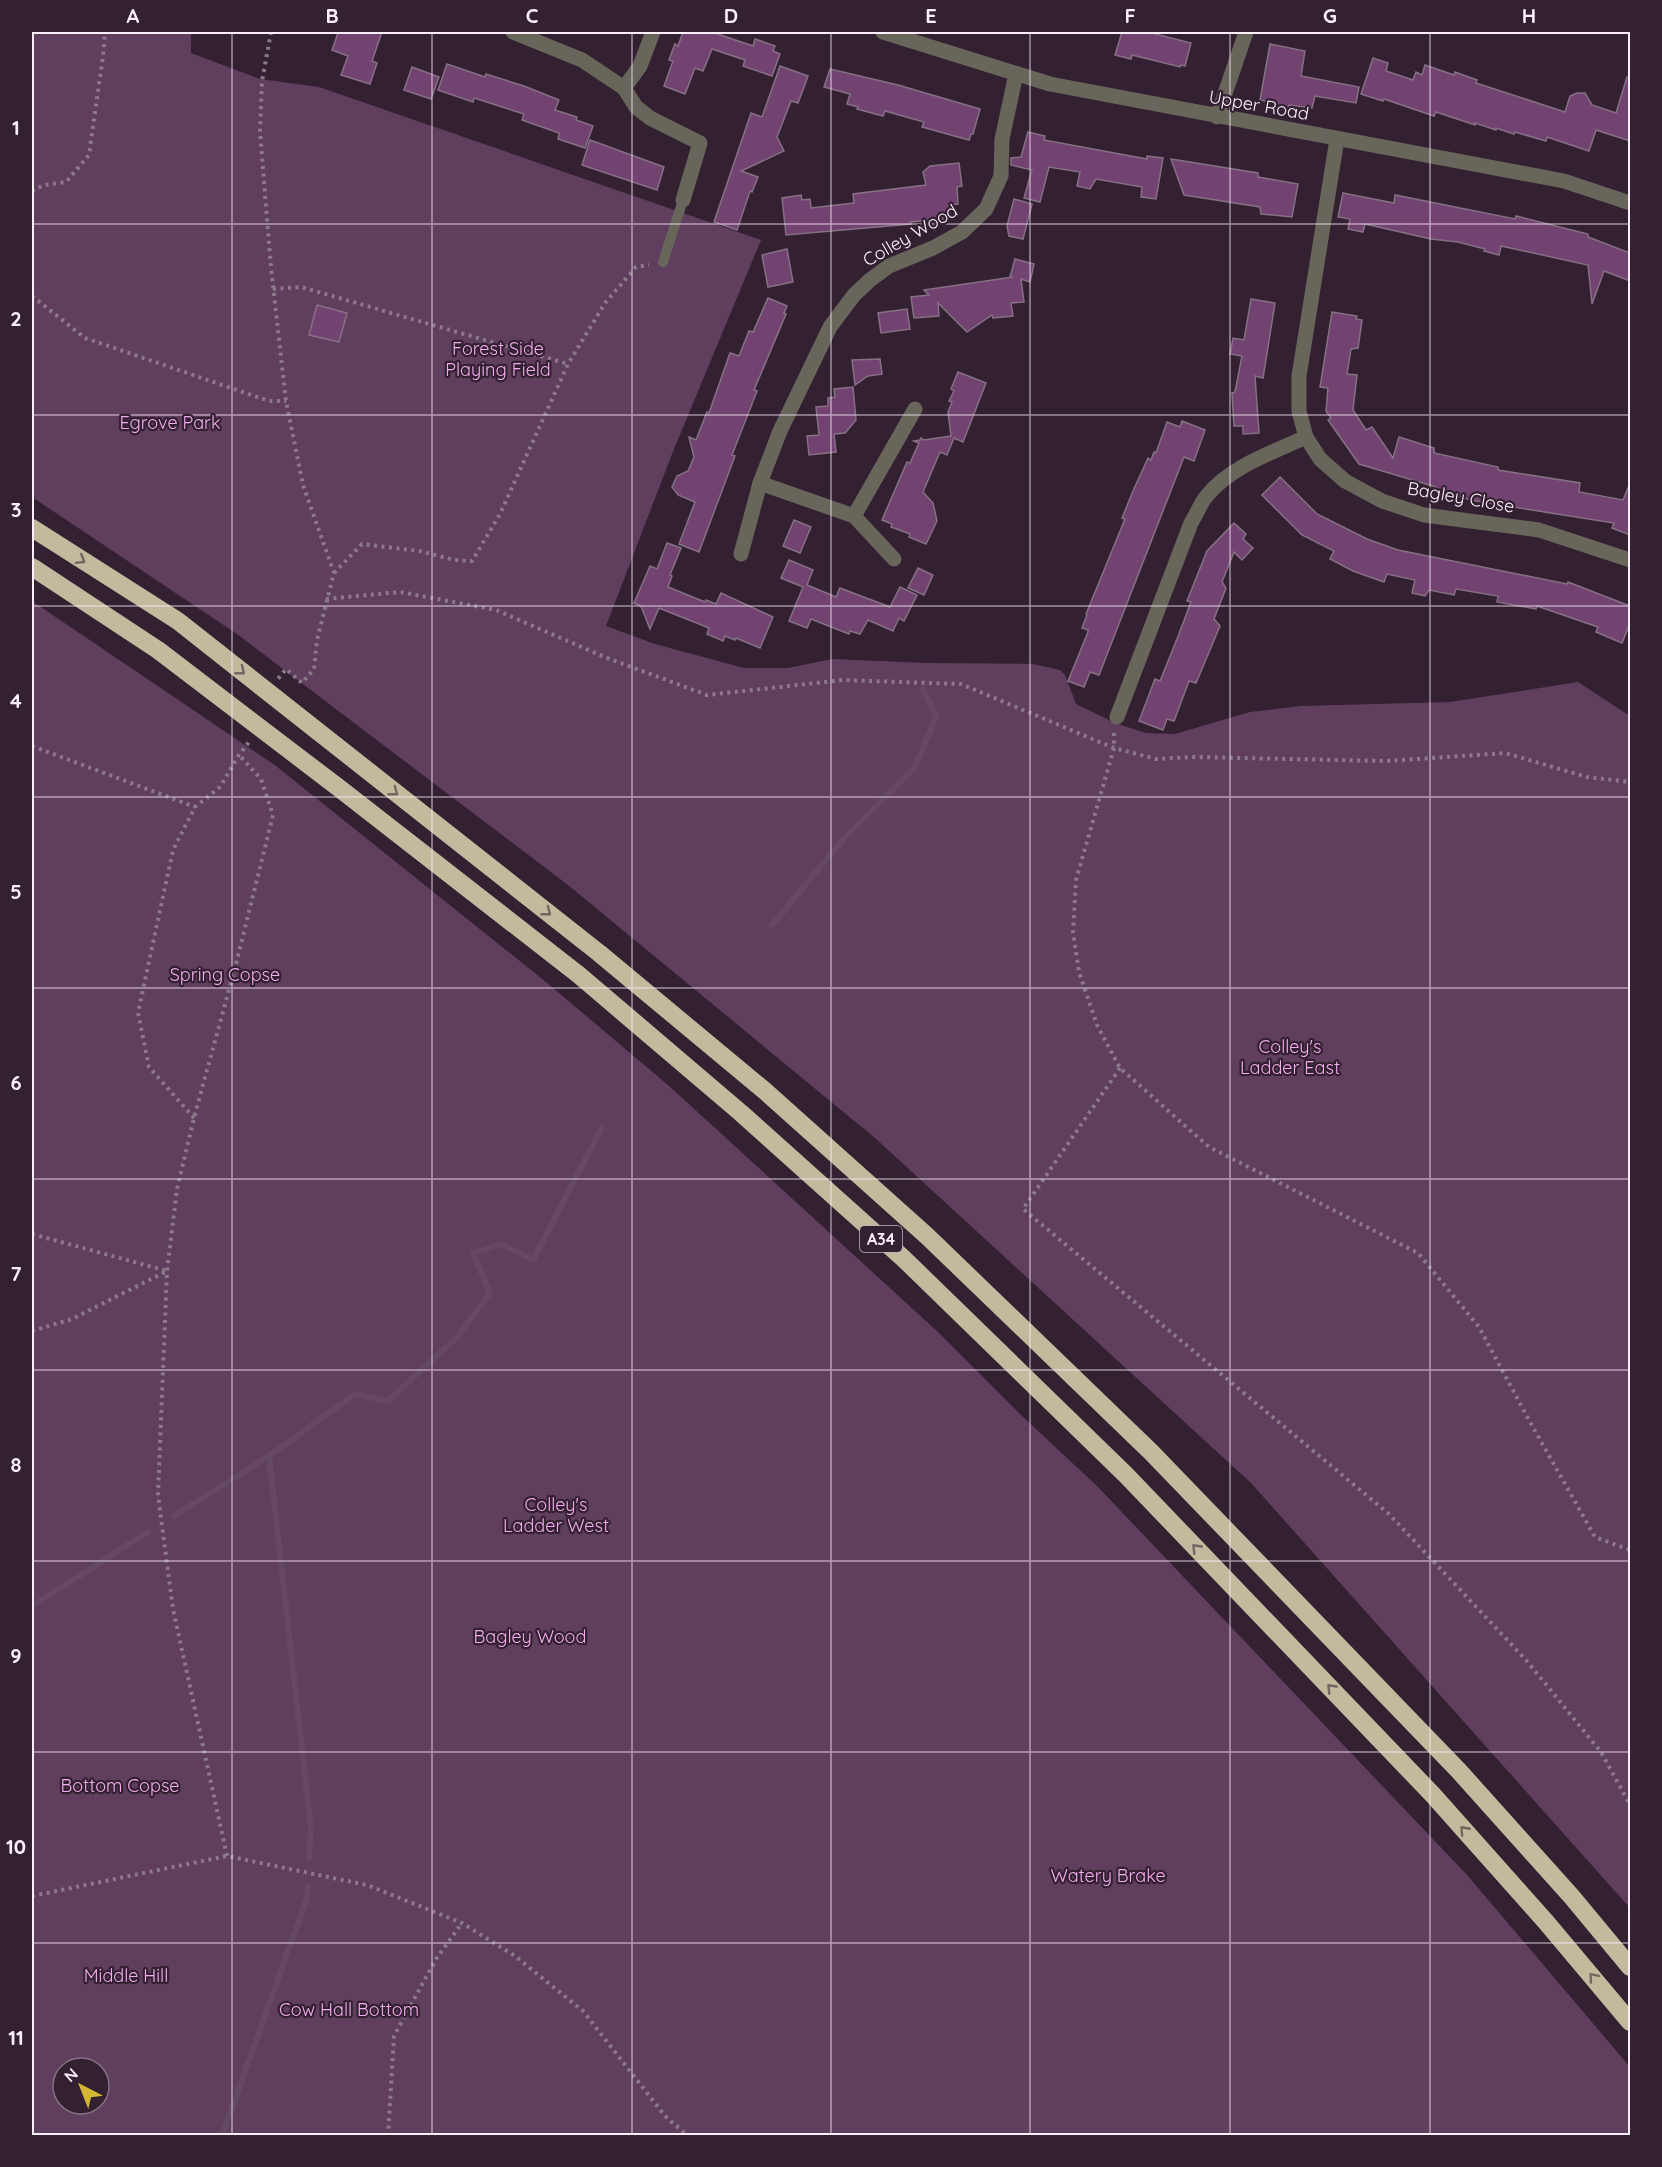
<svg xmlns="http://www.w3.org/2000/svg" width="1662" height="2167" font-family="Quicksand,sans-serif">
	<rect width="100%" height="100%" fill="#332132"/>
	<g fill="#603e5e" fill-rule="evenodd">
		<path d="M32,32H191V53L260,79L319,87L761,240L672,454L606,626L655,644L744,668H788L832,659L928,663L1033,664L1060,670L1065,675L1076,704L1115,723L1146,733L1175,734L1250,712L1301,706L1450,702L1578,682L1630,716V1908L1251,1483L875,1138L568,885L237,634L32,497Z"/>
		<path d="M32,601L276,766L546,982L668,1085L938,1332L1021,1415L1097,1486L1468,1876L1630,2067V2135H32ZM63,2068H99V2104H63Z"/>
	</g>
	<g fill="none" stroke-linecap="round" stroke-linejoin="round">
		<g stroke="#644864" stroke-width="6">
			<path d="M772,925L840,843L915,767L936,717L923,689"/>
			<path d="M269,1456L311,1829L309,1858"/>
			<path d="M174,1516L269,1456L355,1394L388,1401L457,1337L490,1293L473,1253L502,1244L533,1260L601,1129"/>
			<path d="M32,1606L148,1532"/>
			<path d="M222,2136L307,1898L308,1887"/>
		</g>
	</g>
	<g fill="#724370" stroke="#867084" stroke-width="1.5">
		<path d="M343,32H382L372,61L377,63L370,84L341,75L348,56L332,50L338,33Z"/>
		<path d="M683,32H712L753,46L755,39L775,46L773,51L780,54L772,76L743,66L745,60L712,49L703,71L695,68L685,94L664,86L673,61L669,60L675,44L678,46Z"/>
		<path d="M1122,32H1155V34L1191,43L1185,66L1181,65L1180,67L1132,55L1131,59L1115,55Z"/>
		<path d="M1270,44L1305,51L1301,76L1359,87L1356,103L1315,96L1312,108L1289,105L1288,110L1273,107L1274,103L1260,100Z"/>
		<path d="M1373,58L1388,63L1386,71L1413,80L1416,72L1422,75L1425,65L1454,75L1455,72L1477,80L1476,83L1565,112L1570,96L1577,93H1585L1592,105L1616,113L1627,77H1630V141L1596,130L1589,151L1547,137L1546,141L1515,132L1514,134L1496,128V130L1475,123V125L1436,112L1434,116L1384,99L1383,101L1361,94Z"/>
		<path d="M447,64L485,77L486,74L524,86L559,100L555,110L577,117L576,120L593,126L585,148L558,139L559,133L522,120L524,114L474,98L473,102L438,90Z"/>
		<path d="M780,66L808,76L798,103L791,101L777,137L784,151L741,171L758,177L752,192L750,191L737,230L714,222L751,113L762,117Z"/>
		<path d="M412,67L439,77L431,99L404,90Z"/>
		<path d="M830,69L898,85L980,109L973,134H971L969,140L922,127L924,122L885,111L883,116L857,109L858,107L847,104L850,94L824,87Z"/>
		<path d="M1028,132L1045,136L1044,140L1147,159V156L1163,158L1156,199L1141,197L1142,187L1096,179L1090,189L1077,186L1080,172L1049,167L1040,202L1024,198L1032,170L1011,165V158L1021,157Z"/>
		<path d="M590,140L664,167L657,190L582,165Z"/>
		<path d="M1171,159L1258,173V177L1298,184L1292,217L1261,214L1260,207L1184,195Z"/>
		<path d="M959,163L962,186L957,187L958,204L949,205L950,213L946,214L947,219L910,222L911,224L786,235L782,198L801,195L802,200L810,199L811,208L854,203L853,194L926,185L923,172L930,166Z"/>
		<path d="M1343,193L1394,203L1395,195L1515,219L1516,216L1588,234V237L1630,253V281L1604,271L1592,304L1588,265L1501,246L1499,255L1484,251L1485,249L1458,242L1431,239L1365,224L1363,232L1348,229L1350,219L1338,217Z"/>
		<path d="M1014,199L1032,204L1023,239L1009,236L1007,226Z"/>
		<path d="M787,249L793,282L768,287L762,255Z"/>
		<path d="M1015,259L1034,264L1030,282L1021,279L1024,302L1011,303L1013,316L993,318L992,315L967,332L938,303L939,316L914,318L911,297L929,295L924,290L1013,277H1010Z"/>
		<path d="M768,298L787,306L784,313L786,314L754,390L757,391L732,455L735,456L699,552L679,544L695,502L678,495L672,487L677,476L688,471L694,457L689,437L696,440L707,412L709,413L730,353L739,356L749,331L753,332Z"/>
		<path d="M1251,299L1275,303L1263,378L1255,376L1259,433L1243,434V426H1234L1232,393L1235,392L1242,356L1230,354L1233,338L1244,340Z"/>
		<path d="M317,305L347,313L339,342L309,335Z"/>
		<path d="M907,309L910,329L881,333L878,313Z"/>
		<path d="M1332,312L1357,316L1356,319L1362,320L1358,348L1351,349L1347,374L1357,375L1353,410L1366,430L1372,427L1393,458L1399,437L1434,448V453L1498,467V470L1580,483L1579,492L1623,500L1630,483V535L1612,528L1614,523L1476,501L1435,491L1436,487L1359,464L1328,420L1331,418L1326,411L1328,388L1320,387Z"/>
		<path d="M880,359L882,374L868,376L855,385L852,360Z"/>
		<path d="M958,372L986,383L963,442L954,438L947,455L940,452L923,492L933,503L937,521L926,544L909,537L910,534L891,527L892,524L882,520L907,462L910,463L919,443L914,441L920,440L921,438L924,440L951,436L948,412L952,402L949,401L954,391L951,389Z"/>
		<path d="M853,387L856,420L845,433L834,434L836,452L809,455L807,436L819,435L816,407L828,406V398L835,397L834,389Z"/>
		<path d="M1182,421L1205,430L1194,461L1184,457L1099,675L1090,672L1084,687L1068,681L1088,632V630L1082,628L1087,615L1086,614L1125,519L1122,518L1133,491L1148,458L1151,460L1154,452L1156,453L1167,422L1180,427Z"/>
		<path d="M1280,477L1317,514L1367,539L1398,550L1567,584L1568,582L1630,606V623L1622,643L1596,632L1598,627L1537,606L1536,609L1497,602L1498,596L1456,589L1454,595L1429,590L1425,596L1412,593L1415,580L1387,574L1384,582L1353,571L1330,559L1334,551L1302,535L1262,495Z"/>
		<path d="M794,520L811,527L800,553L783,546Z"/>
		<path d="M1234,523L1246,534L1243,539L1253,548L1242,560L1234,552L1222,582L1226,588L1214,619L1220,626L1196,683L1189,681L1174,721L1167,719L1163,730L1139,721L1155,679L1160,681L1177,639L1191,602L1187,601L1207,551Z"/>
		<path d="M667,543L681,548L670,575L672,576L668,587L705,602L706,600L716,604L721,593L773,617L760,648L736,638L735,640L725,636L723,641L707,634L709,628L659,608L650,629L641,606L634,603L650,566L657,569Z"/>
		<path d="M789,560L813,570L807,585L836,597L840,588L890,607L900,587L917,595L904,621L899,618L893,631L868,620L860,634L850,631L849,634L811,619L807,628L789,621L803,587L781,578Z"/>
		<path d="M918,568L933,575L924,595L908,588Z"/>
	</g>
	<g fill="none" stroke-linecap="round" stroke-linejoin="round">
		<g stroke="#8b7b8a" stroke-width="4" stroke-dasharray="3 4.5" stroke-linecap="butt">
			<path d="M271,32L262,81L260,131L271,268L286,401L303,485L334,573L317,640L314,669L302,683L286,669L278,679"/>
			<path d="M32,191L44,185L66,182L89,155L103,56L105,32"/>
			<path d="M273,289L301,287L568,364"/>
			<path d="M32,296L85,338L269,401H286"/>
			<path d="M334,573L362,544L419,551L454,560L472,561L500,514L568,364L605,303L636,267L649,265"/>
			<path d="M326,599L400,592L496,610L607,658L707,695L843,680L961,684L1114,748L1156,759L1192,757L1387,761L1505,753L1587,777L1630,782"/>
			<path d="M1114,733V748L1076,880L1073,932L1079,972L1097,1025L1120,1068L1209,1147L1418,1253L1479,1327L1530,1422L1595,1537L1630,1550"/>
			<path d="M32,746L195,807"/>
			<path d="M1120,1068L1023,1209L1389,1514L1526,1660L1601,1752L1630,1805"/>
			<path d="M194,1118L149,1067L138,1013L173,850L195,807L220,787L239,755L249,742"/>
			<path d="M32,1234L167,1271"/>
			<path d="M32,1331L72,1319L167,1271"/>
			<path d="M227,1856L173,1609L158,1495L167,1271L177,1189L194,1118L236,964L273,815L261,779L239,755"/>
			<path d="M32,1896L227,1856L367,1885L462,1923L515,1956L583,2011L665,2116L688,2136"/>
			<path d="M388,2136L394,2036L436,1959L462,1923"/>
		</g>
		<path stroke="#68655a" stroke-width="10" d="M663,262L683,200"/>
		<g stroke="#68655a" stroke-width="15">
			<path d="M513,32L582,60L624,88"/>
			<path d="M653,32L640,66L624,88L636,107L650,118L700,143L683,200"/>
			<path d="M883,32L1050,84L1564,181L1630,203"/>
			<path d="M1217,117L1246,32"/>
			<path d="M1337,139L1299,376V411L1306,437L1320,459L1345,481L1382,501L1424,515L1539,530L1630,560"/>
			<path d="M760,483L854,516L894,559"/>
			<path d="M854,516L915,409"/>
			<path d="M741,554L760,483L780,431L830,327L854,295L870,280L889,266L933,248L962,232L986,209L1001,176L1002,139L1016,74"/>
			<path d="M1117,717L1191,523C1196,515 1200,505 1205,498C1229,467 1271,453 1306,437"/>
		</g>
		<g stroke="#c1ba9d" stroke-width="18">
			<path d="M32,528L178,621L599,953L765,1091L927,1236L1151,1452L1459,1771L1572,1897L1630,1967"/>
			<path d="M32,567L158,650L339,788L579,975L741,1113L904,1259L1126,1475L1433,1795L1546,1922L1630,2022"/>
		</g>
	</g>
	<defs><path id="oneway-chevron" d="M-2-3.5L2.5 0L-2 3.5" fill="none" stroke-width="1.6" stroke-linecap="round" stroke-linejoin="round" transform="scale(1.5)"/></defs>
	<g stroke="#736662">
		<use href="#oneway-chevron" transform="translate(81 560) rotate(32)"/>
		<use href="#oneway-chevron" transform="translate(241 671) rotate(38)"/>
		<use href="#oneway-chevron" transform="translate(394 792) rotate(38)"/>
		<use href="#oneway-chevron" transform="translate(547 912) rotate(38)"/>
		<use href="#oneway-chevron" transform="translate(1196 1548) rotate(-134)"/>
		<use href="#oneway-chevron" transform="translate(1331 1688) rotate(-134)"/>
		<use href="#oneway-chevron" transform="translate(1464 1830) rotate(-132)"/>
		<use href="#oneway-chevron" transform="translate(1593 1977) rotate(-130)"/>
	</g>
	<path fill="none" stroke="#fceffb" stroke-width="1.5" stroke-opacity="0.55" d="M232,32V2136M432,32V2136M632,32V2136M831,32V2136M1030,32V2136M1230,32V2136M1430,32V2136M32,224H1630M32,415H1630M32,606H1630M32,797H1630M32,988H1630M32,1179H1630M32,1370H1630M32,1561H1630M32,1752H1630M32,1943H1630"/>
	<g text-anchor="middle" dominant-baseline="central" stroke-width="4.5" stroke-linejoin="round" paint-order="stroke">
		<rect fill="#332132" stroke="#c0b1bf" stroke-width="1.5" x="860" y="1226" width="42" height="26" rx="4.5"/>
		<g font-size="16" font-weight="bold" fill="#fceffb">
			<text x="881" y="1239">A34</text>
		</g>
		<g font-size="18" fill="#fceffb" stroke="#332132">
			<text transform="translate(1259 105) rotate(10)">Upper Road</text>
			<text transform="translate(910 235) rotate(-30)">Colley Wood</text>
			<text transform="translate(1461 497) rotate(10)">Bagley Close</text>
		</g>
		<g font-size="18" fill="#f4acf0" stroke="#332132">
			<text x="498" y="348">Forest Side<tspan x="498" dy="21">Playing Field</tspan></text>
			<text x="170" y="422">Egrove Park</text>
			<text x="225" y="974">Spring Copse</text>
			<text x="1290" y="1046">Colley's<tspan x="1290" dy="21">Ladder East</tspan></text>
			<text x="556" y="1504">Colley's<tspan x="556" dy="21">Ladder West</tspan></text>
			<text x="530" y="1636">Bagley Wood</text>
			<text x="120" y="1785">Bottom Copse</text>
			<text x="1108" y="1875">Watery Brake</text>
			<text x="126" y="1975">Middle Hill</text>
			<text x="349" y="2009">Cow Hall Bottom</text>
		</g>
	</g>
	<rect width="1662" height="2167" fill="none" stroke="#332132" stroke-width="66"/>
	<g transform="translate(81 2086) rotate(318)"><circle r="28" fill="#332132" stroke="#837382" stroke-width="1.5"/>
	<path d="M0-4.5L10 22L0 15L-10 22Z" fill="#d3b635"/>
	<text y="-9" font-size="16" font-weight="bold" text-anchor="middle" fill="#fceffb">N</text>
	</g>
	<rect x="33" y="33" width="1596" height="2101" fill="none" stroke="#fceffb" stroke-width="2"/>
	<g font-size="20" text-anchor="middle" font-weight="bold" fill="#fceffb">
		<text x="133" y="23">A</text>
		<text x="332" y="23">B</text>
		<text x="532" y="23">C</text>
		<text x="731" y="23">D</text>
		<text x="931" y="23">E</text>
		<text x="1130" y="23">F</text>
		<text x="1330" y="23">G</text>
		<text x="1529" y="23">H</text>
		<text x="16" y="135">1</text>
		<text x="16" y="326">2</text>
		<text x="16" y="517">3</text>
		<text x="16" y="708">4</text>
		<text x="16" y="899">5</text>
		<text x="16" y="1090">6</text>
		<text x="16" y="1281">7</text>
		<text x="16" y="1472">8</text>
		<text x="16" y="1663">9</text>
		<text x="16" y="1854">10</text>
		<text x="16" y="2045">11</text>
	</g>
</svg>
